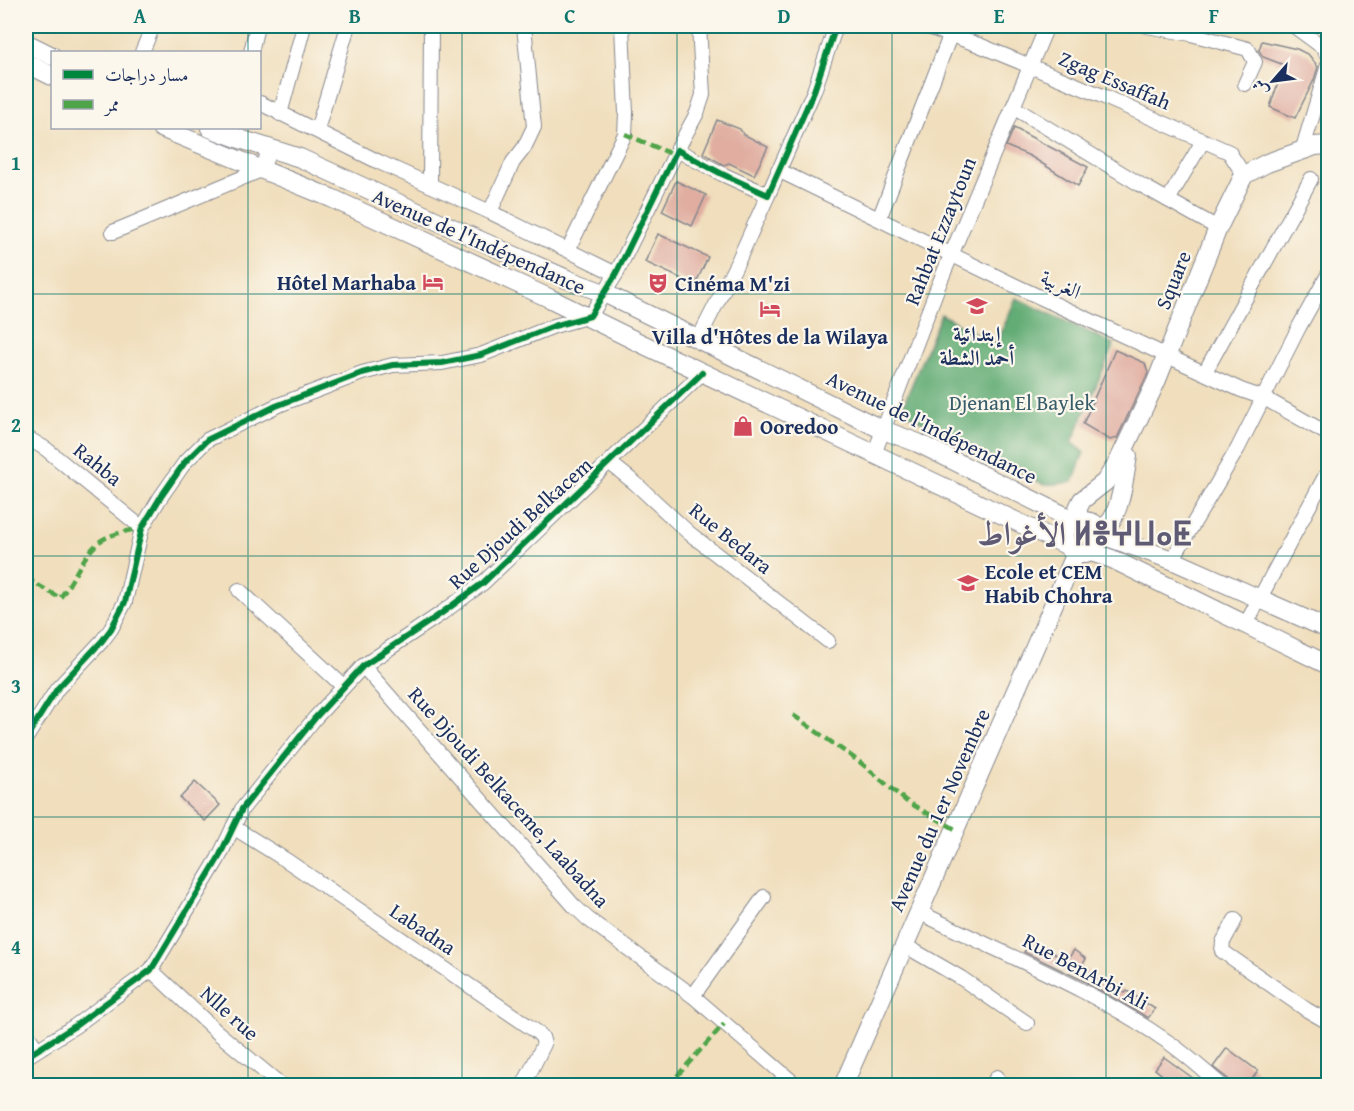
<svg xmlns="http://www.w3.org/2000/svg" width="1354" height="1111" font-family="'Gentium Book Plus',Amiri,'Noto Sans Tifinagh',serif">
	<rect width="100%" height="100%" fill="#fbf7ec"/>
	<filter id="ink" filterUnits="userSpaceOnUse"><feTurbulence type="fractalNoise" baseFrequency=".0167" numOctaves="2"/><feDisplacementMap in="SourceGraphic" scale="12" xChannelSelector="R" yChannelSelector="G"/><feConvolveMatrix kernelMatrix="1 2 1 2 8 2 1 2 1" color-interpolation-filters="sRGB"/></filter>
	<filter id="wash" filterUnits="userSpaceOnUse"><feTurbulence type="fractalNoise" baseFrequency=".008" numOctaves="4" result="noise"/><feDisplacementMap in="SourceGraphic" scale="24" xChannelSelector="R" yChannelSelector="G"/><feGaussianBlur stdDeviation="1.35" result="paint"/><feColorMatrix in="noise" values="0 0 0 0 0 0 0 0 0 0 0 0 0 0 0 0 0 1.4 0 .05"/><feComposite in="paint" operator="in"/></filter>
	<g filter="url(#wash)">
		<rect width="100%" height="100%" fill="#f0debc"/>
		<path fill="#62ac74" stroke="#3e6e69" stroke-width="1.5" d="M1016,298L1114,344L1072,442L1084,452L1073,482L1045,485L901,411L941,314L996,345Z"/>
		<g id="blocks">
			<g fill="#e0ada0">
				<path d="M1262,41L1297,49L1309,55L1318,67L1314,80L1295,118L1270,107L1284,65L1263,57L1259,50Z"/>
				<path d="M717,120L740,129L743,134L768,147L754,175L729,163L724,165L703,153Z"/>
				<path d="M1014,128L1088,167L1078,186L1030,156L1006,146Z"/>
				<path d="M676,181L706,195L692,226L662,211Z"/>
				<path d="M658,234L708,257L695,285L645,262Z"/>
				<path d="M1115,350L1145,363L1148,373L1117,438L1110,440L1083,424Z"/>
				<path d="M195,782L220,805L205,821L180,798Z"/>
				<path d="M1031,942L1042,950L1044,946L1066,962L1074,950L1086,959L1081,967L1109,987L1111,983L1125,993L1127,991L1155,1009L1148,1018L1082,980L1024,952Z"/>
				<path d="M1227,1048L1258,1071L1247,1086H1231L1228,1079L1213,1067Z"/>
				<path d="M1164,1057L1201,1084L1203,1081L1207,1086H1176L1155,1069Z"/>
			</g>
		</g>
	</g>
	<g filter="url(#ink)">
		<use href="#blocks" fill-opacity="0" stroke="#86868d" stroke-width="1.5"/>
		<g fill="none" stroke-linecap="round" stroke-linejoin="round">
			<g stroke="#86868d" stroke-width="16">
				<g id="street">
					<path d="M925,26L979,45L1100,95L1229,152L1244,175"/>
					<path d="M1147,26L1191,34L1248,49L1255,62L1245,84"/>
					<path d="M1294,26L1324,48L1328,58"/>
					<path d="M142,52L150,33"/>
					<path d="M251,52L257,26"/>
					<path d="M260,103L379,162L490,212L616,274"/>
					<path d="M1013,107L1141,185L1218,228"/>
					<path d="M280,114L304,26"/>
					<path d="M317,130L348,26"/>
					<path d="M677,150L697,113L703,95L699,26"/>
					<path d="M1302,151L1328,65"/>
					<path d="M778,170L1018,287L1241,390L1264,398L1328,434"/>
					<path d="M430,185L431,26"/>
					<path d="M1168,200L1203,141"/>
					<path d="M490,212L513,162L524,148L534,127L524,26"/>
					<path d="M879,219L950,36"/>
					<path d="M113,232L261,170L271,148"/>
					<path d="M568,250L625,134L626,113L622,26"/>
					<path d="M698,340L739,259L768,195"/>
					<path d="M1205,372L1311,179"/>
					<path d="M26,437L46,449L142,528"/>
					<path d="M874,454L937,289L1047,26"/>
					<path d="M610,463L635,483L689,533L828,641"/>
					<path d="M1172,560L1238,448L1299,327L1328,275"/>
					<path d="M239,590L343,686"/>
					<path d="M1246,624L1328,471"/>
					<path d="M363,666L574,906L588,919L693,996L797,1086"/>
					<path d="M26,738L57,689L102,641L111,629L125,602L142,528L160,498L185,462L207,440L276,406L362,373L393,365L442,363L481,355L554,326L590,316L616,274L677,150L722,174L768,195L814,91L836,26"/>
					<path d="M233,827L289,862L537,1032L542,1037L544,1044L523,1086"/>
					<path d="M919,912C1002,954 1091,988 1168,1042C1187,1055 1204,1071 1222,1086"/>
					<path d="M1235,920L1223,942L1222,951L1307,1010L1328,1022"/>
					<path d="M904,945L961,978L1027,1023"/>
					<path d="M151,970L217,1032L282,1086"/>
					<path d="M693,996L764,897"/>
					<path d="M26,1033L37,1049"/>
					<path d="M26,1057L75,1026L151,970L218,859L242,809L315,718L363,666L439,615L483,583L702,373"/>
					<path d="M992,1086L997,1077"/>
				</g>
			</g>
			<g stroke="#86868d" stroke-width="20">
				<g id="secondary">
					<path d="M26,43L52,56"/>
					<path d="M26,63L52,76"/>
					<path d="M161,128L331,198L549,298L638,342L1066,545"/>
					<path d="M210,128L243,140L300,158L459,231L569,280L604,293L883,430L918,443L1061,514C1065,516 1071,519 1075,520C1090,522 1099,519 1099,539L1095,549L1086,554C1064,556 1057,531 1075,520"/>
					<path d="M1078,519V508L1082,500L1105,482L1118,462L1156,382L1218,228L1244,175L1267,163L1315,146L1328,145"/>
					<path d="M1098,530C1102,528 1107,525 1110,522C1121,509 1125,473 1128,456"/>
					<path d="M1099,534L1172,560L1328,629"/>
					<path d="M1091,552L1112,559L1328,665"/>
					<path d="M843,1086L1076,553"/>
				</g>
			</g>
			<use href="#street" stroke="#fff" stroke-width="14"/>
			<use href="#secondary" stroke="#fff" stroke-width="18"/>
			<g stroke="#4fa44a" stroke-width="4.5" stroke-dasharray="9 4.5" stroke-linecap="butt">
				<path d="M625,134L674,155"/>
				<path d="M26,578L60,598C73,581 82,557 98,543C108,534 128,531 142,528"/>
				<path d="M793,715L861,763L906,801L955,829"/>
				<path d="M668,1086L724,1024"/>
			</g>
			<g stroke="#fbf7ec" stroke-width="10">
				<g id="cycleway">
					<path d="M26,738L57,689L102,641L111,629L125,602L142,528L160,498L185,462L207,440L276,406L362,373L393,365L442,363L481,355L554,326L590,316L616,274L677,150L722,174L768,195L814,91L836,26"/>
					<path d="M26,1057L75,1026L151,970L218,859L242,809L315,718L363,666L439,615L483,583L702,373"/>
				</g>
			</g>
			<use href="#cycleway" stroke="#00873e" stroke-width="6"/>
		</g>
	</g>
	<path fill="none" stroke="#0f766e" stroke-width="1.5" stroke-opacity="0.55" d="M248,26V52M462,26V1086M677,26V1086M892,26V1086M1106,26V1086M248,128V1086M26,294H1328M26,556H1328M26,817H1328"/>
	<defs>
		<g id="hotel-bare" transform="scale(1.62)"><path d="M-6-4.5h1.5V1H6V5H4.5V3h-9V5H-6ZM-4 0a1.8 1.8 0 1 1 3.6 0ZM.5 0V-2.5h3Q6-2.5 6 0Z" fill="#d1495b" stroke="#fbf7ec" stroke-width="2.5" paint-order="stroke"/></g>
		<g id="theatre-bare" transform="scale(1.62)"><path d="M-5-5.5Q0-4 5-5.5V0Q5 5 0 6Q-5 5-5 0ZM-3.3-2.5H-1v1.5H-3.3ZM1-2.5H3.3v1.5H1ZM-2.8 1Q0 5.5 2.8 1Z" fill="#d1495b" stroke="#fbf7ec" stroke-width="2.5" paint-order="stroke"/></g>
		<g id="school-bare" transform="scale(1.62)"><path d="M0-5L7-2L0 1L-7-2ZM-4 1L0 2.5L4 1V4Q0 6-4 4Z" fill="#d1495b" stroke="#fbf7ec" stroke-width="2.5" paint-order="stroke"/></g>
		<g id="shop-bare" transform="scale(1.62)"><path d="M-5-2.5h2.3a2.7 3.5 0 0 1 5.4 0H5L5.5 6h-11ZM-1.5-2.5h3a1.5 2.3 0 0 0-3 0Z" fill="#d1495b" stroke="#fbf7ec" stroke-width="2.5" paint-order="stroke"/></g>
	</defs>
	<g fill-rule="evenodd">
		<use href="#hotel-bare" x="433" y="282"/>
		<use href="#theatre-bare" x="658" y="283"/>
		<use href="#school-bare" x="977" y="306"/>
		<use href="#hotel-bare" x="770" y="309"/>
		<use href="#shop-bare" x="743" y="426"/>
		<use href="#school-bare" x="968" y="583"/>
	</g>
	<g text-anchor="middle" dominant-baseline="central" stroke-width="4.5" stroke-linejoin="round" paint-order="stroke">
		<g font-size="21" fill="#1b2f5e" stroke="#fbf7ec">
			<text transform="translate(1115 80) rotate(23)">Zgag Essaffah</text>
			<text transform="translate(940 231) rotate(-68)">Rahbat Ezzaytoun</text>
			<text transform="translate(479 241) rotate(24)">Avenue de l'Indépendance</text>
			<text transform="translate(1173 280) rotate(-68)">Square</text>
			<text transform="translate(1061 284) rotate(25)">الغربية</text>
			<text transform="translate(932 427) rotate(26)">Avenue de l'Indépendance</text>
			<text transform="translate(98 464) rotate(39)">Rahba</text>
			<text transform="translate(520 523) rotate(-42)">Rue Djoudi Belkacem</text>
			<text transform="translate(731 538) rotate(39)">Rue Bedara</text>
			<text transform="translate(509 797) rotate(48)">Rue Djoudi Belkaceme, Laabadna</text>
			<text transform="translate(939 810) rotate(-66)">Avenue du 1er Novembre</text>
			<text transform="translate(423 929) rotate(34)">Labadna</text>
			<text transform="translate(1086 971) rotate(28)">Rue BenArbi Ali</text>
			<text transform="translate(230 1013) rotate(42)">Nlle rue</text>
		</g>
		<g font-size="21" font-weight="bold" fill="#1b2f5e" stroke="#fbf7ec" text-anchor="start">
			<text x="416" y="282" text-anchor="end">Hôtel Marhaba</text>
			<text x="675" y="283">Cinéma M'zi</text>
			<text x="977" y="333" text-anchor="middle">إبتدائية<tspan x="977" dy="24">أحمد الشطة</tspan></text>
			<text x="770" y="336" text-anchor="middle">Villa d'Hôtes de la Wilaya</text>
			<text x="760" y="426">Ooredoo</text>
			<text x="985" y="571">Ecole et CEM<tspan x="985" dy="24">Habib Chohra</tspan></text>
		</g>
		<g font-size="21" fill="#375d6b" stroke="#fbf7ec">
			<text x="1022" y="402">Djenan El Baylek</text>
		</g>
		<g font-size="33" font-weight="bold" fill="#605b75" stroke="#fbf7ec">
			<text x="1085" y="533">الأغواط ⵍⴻⵖⵡⴰⵟ</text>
		</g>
	</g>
	<rect width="1354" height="1111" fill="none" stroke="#fbf7ec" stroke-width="66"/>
	<rect x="51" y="51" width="210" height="78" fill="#fbf7ec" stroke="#a1a7b3" stroke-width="1.5"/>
	<rect x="63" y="70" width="30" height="9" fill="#00873e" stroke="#a1a7b3" stroke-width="1.5"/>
	<text x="105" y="81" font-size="18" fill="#1b2f5e">مسار دراجات</text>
	<rect x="63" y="100" width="30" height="9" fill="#4fa44a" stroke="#a1a7b3" stroke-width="1.5"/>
	<text x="105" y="111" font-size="18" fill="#1b2f5e">ممر</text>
	<g transform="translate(1273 81) rotate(242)" stroke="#fbf7ec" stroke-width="4.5" paint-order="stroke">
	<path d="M0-4.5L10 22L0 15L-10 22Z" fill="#1b2f5e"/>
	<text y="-9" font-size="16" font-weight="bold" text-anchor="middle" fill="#1b2f5e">ش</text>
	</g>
	<rect x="33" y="33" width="1288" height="1045" fill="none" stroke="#0f766e" stroke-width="2"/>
	<g font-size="20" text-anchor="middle" font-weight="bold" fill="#0f766e">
		<text x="140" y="23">A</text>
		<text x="355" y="23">B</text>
		<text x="570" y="23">C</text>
		<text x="784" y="23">D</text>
		<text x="999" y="23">E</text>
		<text x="1214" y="23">F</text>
		<text x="16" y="170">1</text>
		<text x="16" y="432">2</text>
		<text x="16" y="693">3</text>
		<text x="16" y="954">4</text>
	</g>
</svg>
